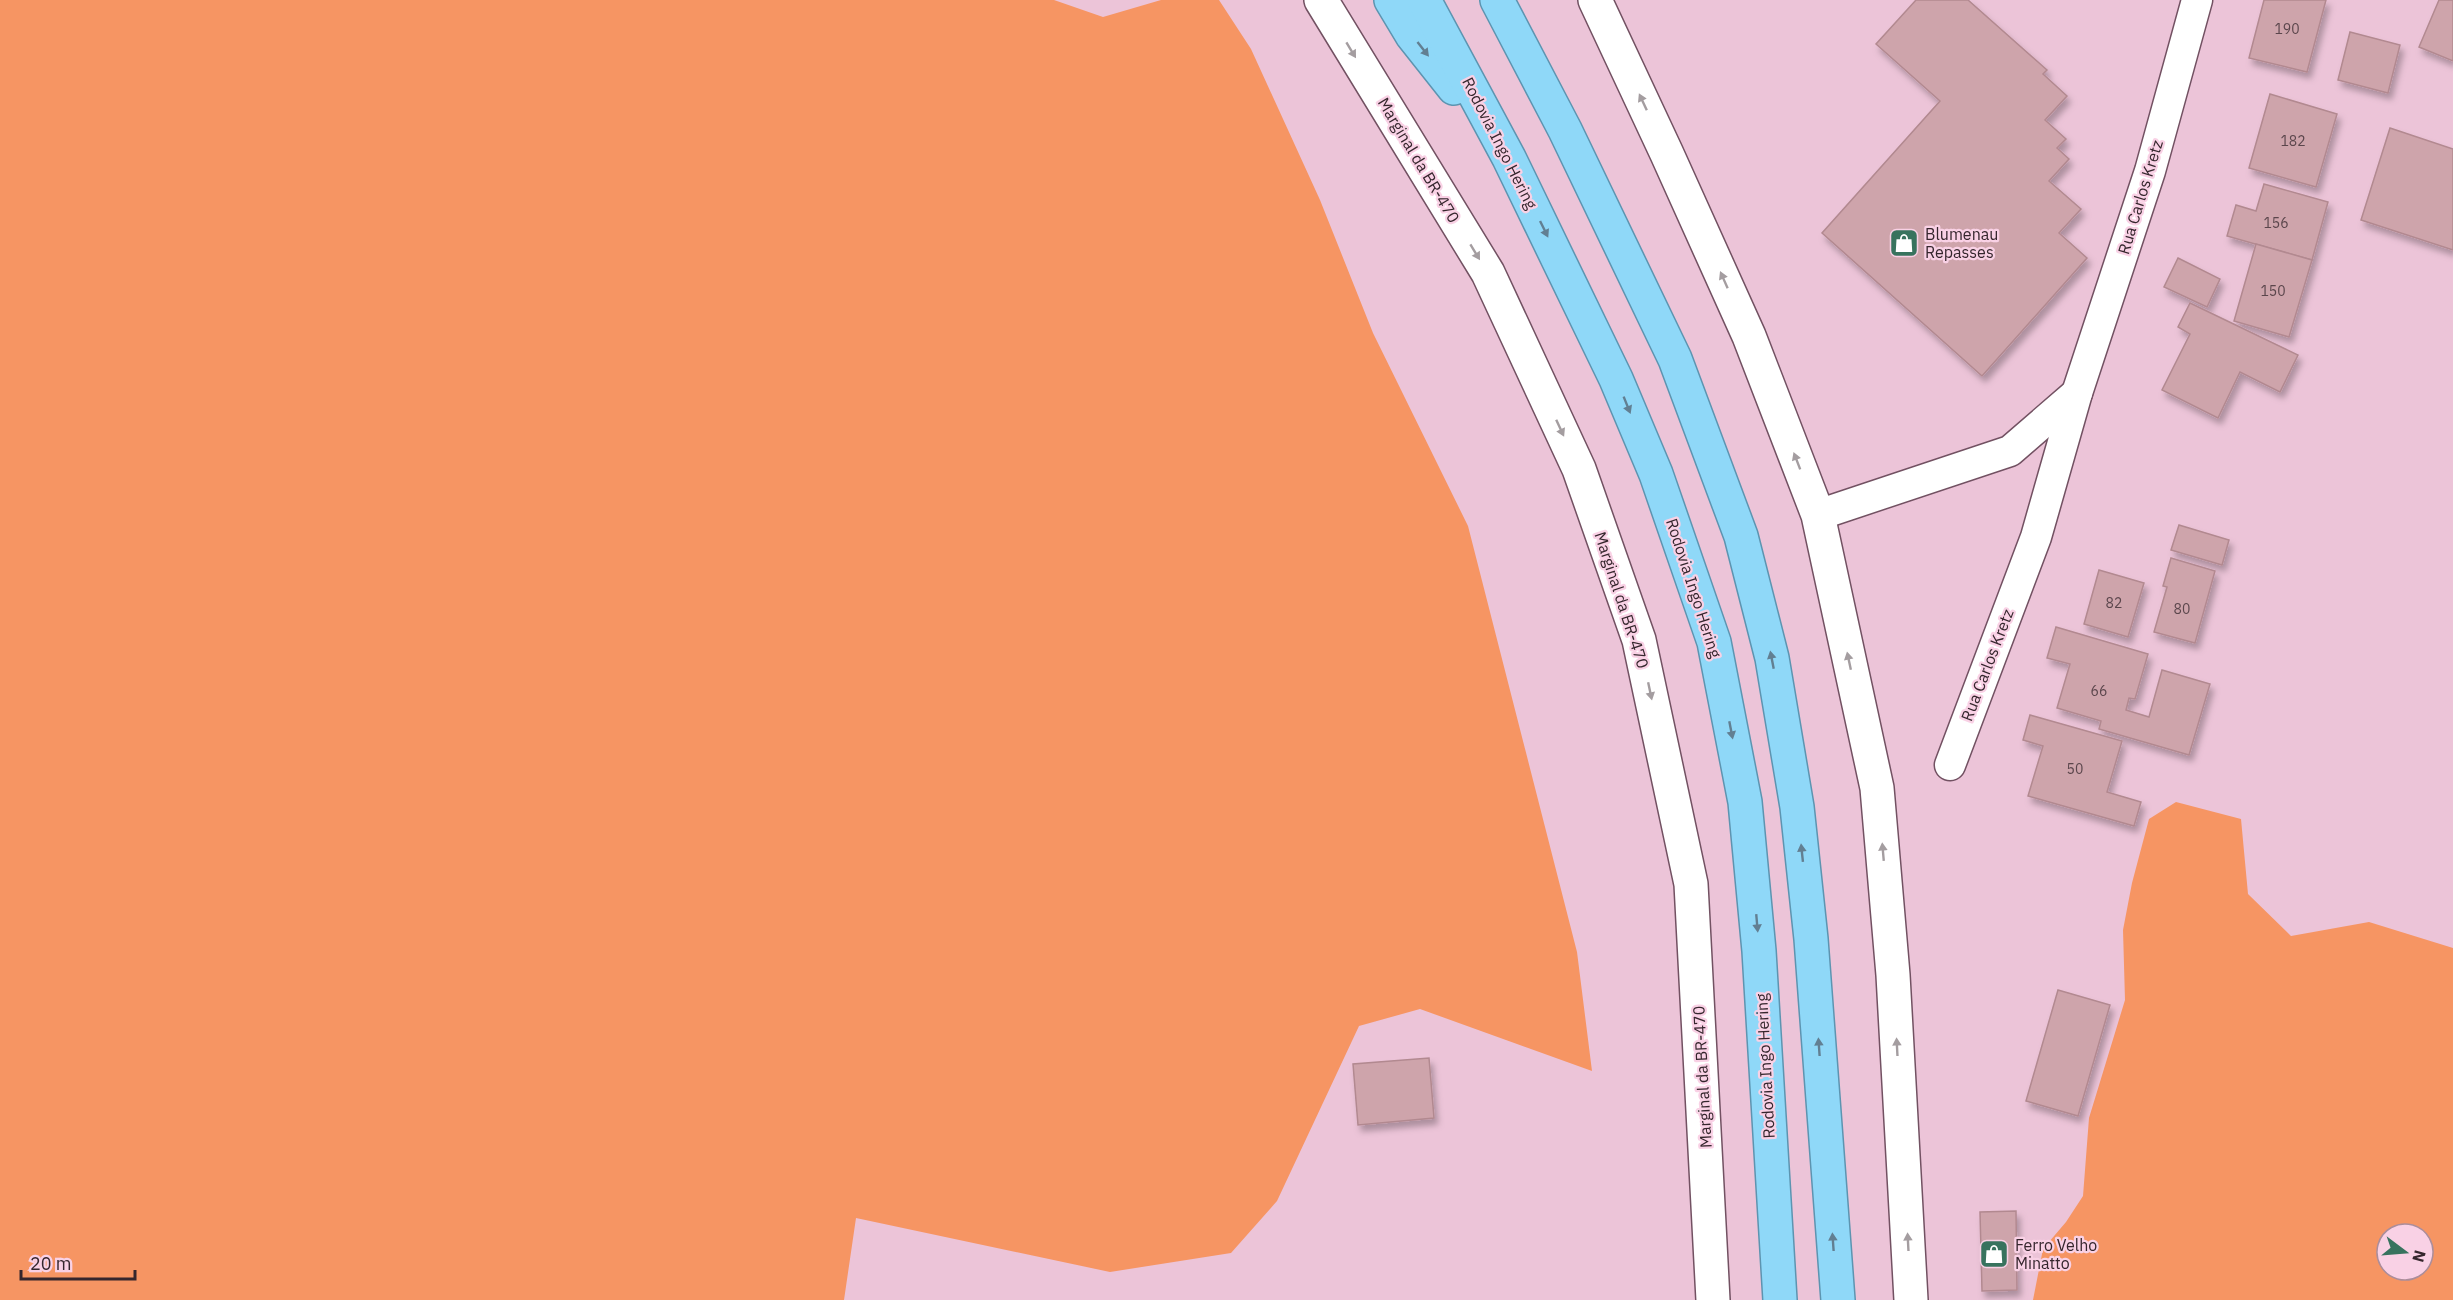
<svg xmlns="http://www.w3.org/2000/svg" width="2453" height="1300" font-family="'IBM Plex Sans',sans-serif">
	<defs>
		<filter id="shadow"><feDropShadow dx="3.5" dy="6" stdDeviation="3" flood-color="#0004"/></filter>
	</defs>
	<rect width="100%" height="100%" fill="#ecc4d8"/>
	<g fill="#f69563" fill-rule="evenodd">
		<path d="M0,0H1054L1103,17L1161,0H1219L1251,49L1320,200L1373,333L1468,526L1577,952L1592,1071L1420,1009L1359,1026L1277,1201L1231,1253L1110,1272L856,1218L844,1300H0Z"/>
		<path d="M2176,802L2241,819L2248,894L2291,936L2369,922L2453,948V1300H2033L2043,1249L2066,1222L2083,1196L2089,1118L2125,1000L2123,930L2132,883L2149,819ZM2387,1234H2423V1270H2387Z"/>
	</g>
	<g fill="#cea4ab" stroke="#b28990" stroke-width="1.5" filter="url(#shadow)">
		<path d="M1916,0H1968L2047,70L2043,74L2067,96L2045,120L2066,139L2057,148L2069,159L2049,181L2081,209L2059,233L2087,258L1982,376L1822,233L1940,101L1876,44Z"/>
		<path d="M2264,0H2326L2307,72L2249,58Z"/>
		<path d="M2439,0H2453V61L2419,47Z"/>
		<path d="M2350,32L2400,45L2388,93L2338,80Z"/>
		<path d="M2270,94L2337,114L2316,187L2249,168Z"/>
		<path d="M2390,128L2453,149V250L2361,220Z"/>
		<path d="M2264,184L2328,202L2312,260L2227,236L2236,205L2256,211Z"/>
		<path d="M2256,244L2312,260L2289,337L2234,321Z"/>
		<path d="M2178,258L2220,279L2207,307L2164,287Z"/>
		<path d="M2190,303L2298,355L2280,392L2240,372L2218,418L2162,390L2190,334L2178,327Z"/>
		<path d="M2179,525L2229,540L2222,565L2171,550Z"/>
		<path d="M2171,558L2215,571L2195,643L2154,632L2167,587L2163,586Z"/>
		<path d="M2099,570L2144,583L2128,637L2084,624Z"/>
		<path d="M2056,627L2148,654L2135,699L2129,698L2126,710L2149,717L2162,670L2210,684L2189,755L2099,729L2101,721L2057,708L2070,664L2047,658Z"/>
		<path d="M2030,715L2122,741L2107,792L2141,802L2134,826L2028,796L2043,746L2023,740Z"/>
		<path d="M2058,990L2110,1005L2078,1116L2026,1101Z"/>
		<path d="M1429,1058L1434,1118L1358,1125L1353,1064Z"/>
		<path d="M2016,1211L2017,1290L1982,1291L1980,1212Z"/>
	</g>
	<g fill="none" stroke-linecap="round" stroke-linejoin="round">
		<g stroke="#725162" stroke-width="33">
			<g id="minor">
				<path d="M1818,515L2010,451L2077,393"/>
				<path d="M1950,765L2036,537L2077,393L2150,171L2197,0"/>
			</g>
		</g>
		<g stroke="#725162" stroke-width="36">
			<g id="secondary">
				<path d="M1321,0L1488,273L1579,469L1639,640L1691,884L1713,1300"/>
				<path d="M1595,0L1667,154L1749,336L1818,515L1877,788L1893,975L1911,1300"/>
			</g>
		</g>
		<g stroke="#5d94b0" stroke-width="36">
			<g id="trunk">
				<path d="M1391,0L1412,35L1454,88"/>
				<path d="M1424,0L1509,158L1616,379L1656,474L1714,642L1745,802L1759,951L1780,1300"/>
				<path d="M1497,0L1565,130L1675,359L1741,536L1772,658L1797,807L1811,939L1838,1300"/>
			</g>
		</g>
		<use href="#minor" stroke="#fff" stroke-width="30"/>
		<use href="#secondary" stroke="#fff" stroke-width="33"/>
		<use href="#trunk" stroke="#8fd8f8" stroke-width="33"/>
	</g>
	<defs><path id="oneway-solid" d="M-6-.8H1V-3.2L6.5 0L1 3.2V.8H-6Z" transform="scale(1.5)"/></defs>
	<g fill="#627f92">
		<use href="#oneway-solid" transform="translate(1423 49) rotate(52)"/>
		<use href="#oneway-solid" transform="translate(1544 229) rotate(64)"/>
		<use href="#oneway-solid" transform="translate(1627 405) rotate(68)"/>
		<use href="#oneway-solid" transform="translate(1772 660) rotate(-101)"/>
		<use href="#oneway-solid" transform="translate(1731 730) rotate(79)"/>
		<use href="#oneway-solid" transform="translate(1802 853) rotate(-96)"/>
		<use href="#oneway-solid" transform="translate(1757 923) rotate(85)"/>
		<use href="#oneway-solid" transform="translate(1819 1047) rotate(-94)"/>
		<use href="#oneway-solid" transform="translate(1833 1242) rotate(-94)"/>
	</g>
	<g fill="#a49da0">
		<use href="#oneway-solid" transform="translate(1351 50) rotate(59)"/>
		<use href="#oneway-solid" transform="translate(1643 102) rotate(-115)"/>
		<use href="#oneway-solid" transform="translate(1475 252) rotate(59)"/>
		<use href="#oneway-solid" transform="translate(1724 280) rotate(-114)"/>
		<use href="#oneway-solid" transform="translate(1560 428) rotate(65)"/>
		<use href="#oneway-solid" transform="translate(1797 461) rotate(-111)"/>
		<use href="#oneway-solid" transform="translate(1849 661) rotate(-102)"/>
		<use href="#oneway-solid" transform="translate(1650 691) rotate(78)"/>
		<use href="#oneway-solid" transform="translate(1883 852) rotate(-95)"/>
		<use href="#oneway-solid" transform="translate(1897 1047) rotate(-93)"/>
		<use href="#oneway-solid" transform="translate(1908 1242) rotate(-93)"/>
	</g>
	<defs>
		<g id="shop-square" transform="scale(1.5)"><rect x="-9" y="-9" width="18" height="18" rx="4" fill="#38735e" stroke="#f9d1e5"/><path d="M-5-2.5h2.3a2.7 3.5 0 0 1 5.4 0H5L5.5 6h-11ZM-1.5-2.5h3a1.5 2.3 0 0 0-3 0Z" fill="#fff"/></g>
	</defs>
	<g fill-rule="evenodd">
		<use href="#shop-square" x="1904" y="243"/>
		<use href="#shop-square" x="1994" y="1254"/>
	</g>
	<g text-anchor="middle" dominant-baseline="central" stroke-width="4.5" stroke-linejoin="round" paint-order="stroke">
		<g font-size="14" fill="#5b464c">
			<text x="2287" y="29">190</text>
			<text x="2293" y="141">182</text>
			<text x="2276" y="223">156</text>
			<text x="2273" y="291">150</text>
			<text x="2114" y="603">82</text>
			<text x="2182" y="609">80</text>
			<text x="2099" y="691">66</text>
			<text x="2075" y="769">50</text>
		</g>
		<g font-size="16" fill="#35262d" stroke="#f9d1e5">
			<text transform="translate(1500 143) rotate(63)">Rodovia Ingo Hering</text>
			<text transform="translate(1419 160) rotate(59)">Marginal da BR-470</text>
			<text transform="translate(2140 197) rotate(-73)">Rua Carlos Kretz</text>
			<text transform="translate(1694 588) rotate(72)">Rodovia Ingo Hering</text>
			<text transform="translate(1622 600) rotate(72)">Marginal da BR-470</text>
			<text transform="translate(1987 665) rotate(-69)">Rua Carlos Kretz</text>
			<text transform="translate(1765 1066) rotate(-93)">Rodovia Ingo Hering</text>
			<text transform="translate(1702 1077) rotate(-93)">Marginal da BR-470</text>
		</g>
		<g font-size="16" fill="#35262d" stroke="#f9d1e5" text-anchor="start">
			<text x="1925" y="234">Blumenau<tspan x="1925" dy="18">Repasses</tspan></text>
			<text x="2015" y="1245">Ferro Velho<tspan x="2015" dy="18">Minatto</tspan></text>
		</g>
	</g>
	<g transform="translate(2405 1252) rotate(106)"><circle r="28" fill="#f9d1e5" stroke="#ab8d9b" stroke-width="1.5"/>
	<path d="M0-4.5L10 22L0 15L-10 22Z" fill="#38735e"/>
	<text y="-9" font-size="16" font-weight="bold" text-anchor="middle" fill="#35262d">N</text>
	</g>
	<path d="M21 1270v9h114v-9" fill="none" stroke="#35262d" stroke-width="3"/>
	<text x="30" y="1270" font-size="18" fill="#35262d" stroke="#f9d1e5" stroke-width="4.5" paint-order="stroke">20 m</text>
</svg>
